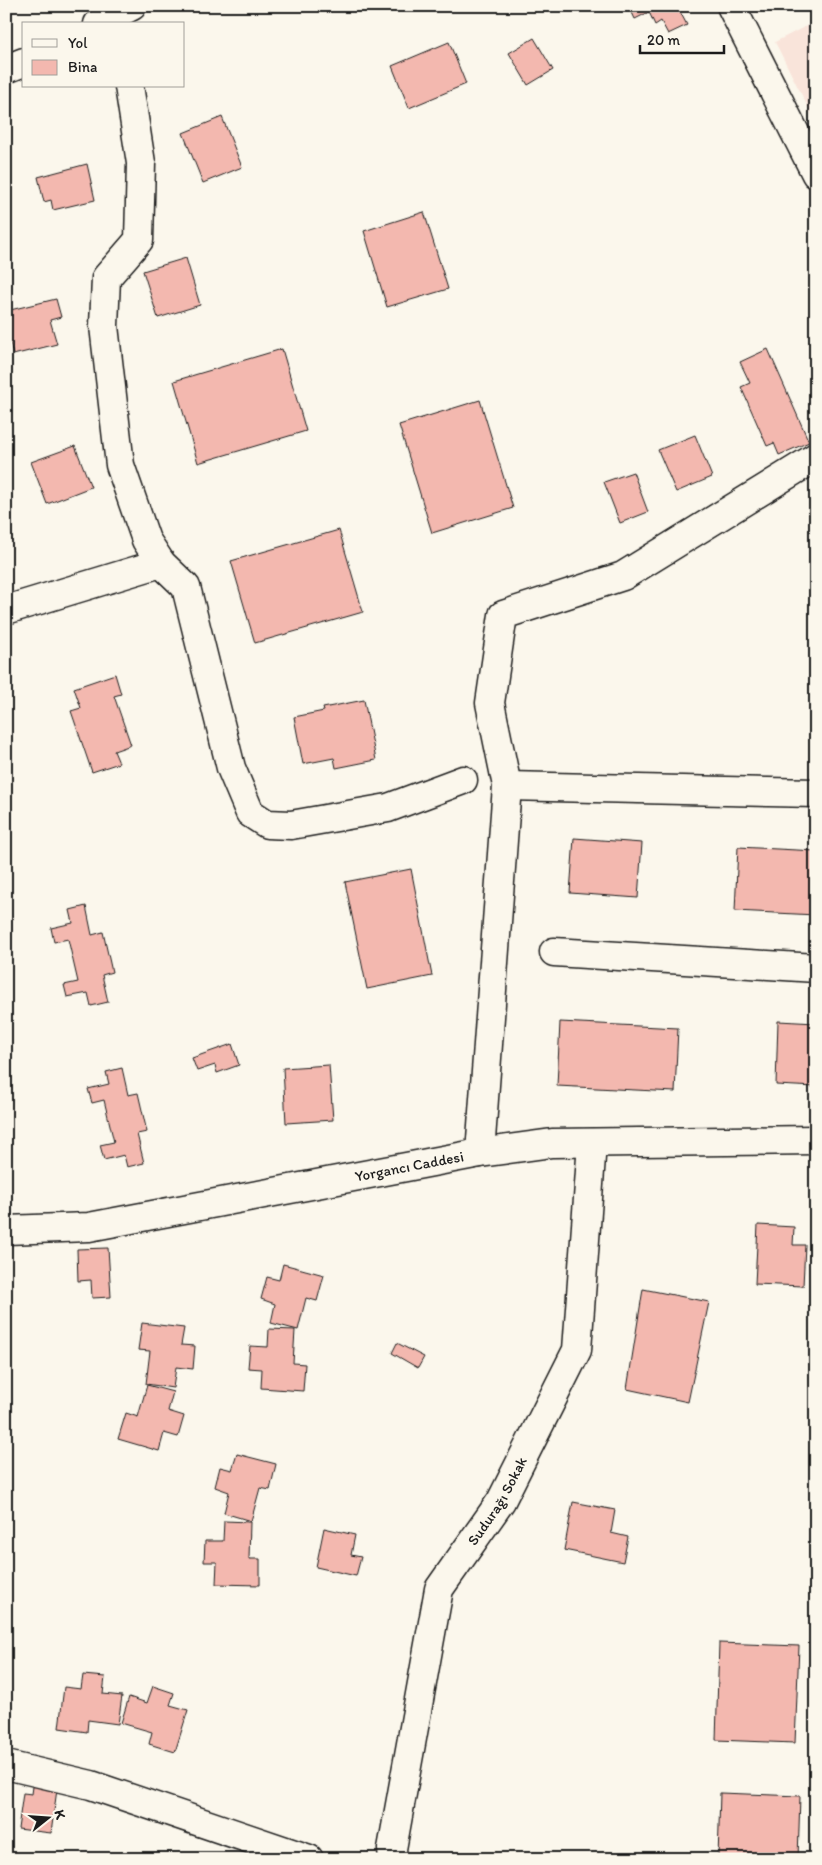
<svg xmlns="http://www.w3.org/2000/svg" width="822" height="1865" font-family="Itim,sans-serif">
	<rect width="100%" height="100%" fill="#fbf7ec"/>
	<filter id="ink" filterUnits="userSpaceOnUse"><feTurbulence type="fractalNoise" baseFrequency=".02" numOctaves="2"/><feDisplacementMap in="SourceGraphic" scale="10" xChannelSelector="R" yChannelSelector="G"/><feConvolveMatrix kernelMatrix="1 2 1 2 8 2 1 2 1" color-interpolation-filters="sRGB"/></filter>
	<g filter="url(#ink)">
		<path fill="#f9e4da" d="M816,21V123L775,42Z"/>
		<g fill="#f3b8af" stroke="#1c1c1c">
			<path d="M629,6H677L687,25L668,34L661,21L655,25L649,12L635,19Z"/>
			<path d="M534,38L553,70L528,85L509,53Z"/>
			<path d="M449,42L466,84L409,108L392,66Z"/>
			<path d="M222,117L242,167L203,183L183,133Z"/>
			<path d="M87,164L95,200L53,210L51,200L44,202L38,177Z"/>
			<path d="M424,212L448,289L387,307L364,231Z"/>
			<path d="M186,258L200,305L158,318L143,271Z"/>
			<path d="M56,299L61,317L50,320L57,344L13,355L6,326V311Z"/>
			<path d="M282,349L306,431L198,463L174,381Z"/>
			<path d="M768,349L809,442L779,455L774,443L767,446L741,387L750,383L740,362Z"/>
			<path d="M480,400L513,508L432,533L399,425Z"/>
			<path d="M695,435L712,477L676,492L658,450Z"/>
			<path d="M75,446L91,487L47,504L31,462Z"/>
			<path d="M633,472L648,512L620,523L604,482Z"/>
			<path d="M339,530L363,612L255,643L231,561Z"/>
			<path d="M115,674L121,694L114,696L131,745L114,751L119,763L92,772L71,711L81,708L74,688Z"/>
			<path d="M364,700L376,760L336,768L334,758L303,764L294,717L324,711L323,708Z"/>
			<path d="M574,838L642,843L638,898L570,893Z"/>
			<path d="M738,847L816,851V915L735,911Z"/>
			<path d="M411,869L432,976L367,989L345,882Z"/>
			<path d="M86,906L92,935L103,932L112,972L102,975L108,1002L91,1006L88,993L67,997L64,985L78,982L68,939L54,942L51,928L73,923L70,910Z"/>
			<path d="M778,1021L816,1023V1087L776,1085Z"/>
			<path d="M560,1022L678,1028L675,1092L557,1086Z"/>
			<path d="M232,1044L239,1065L217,1073L215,1065L197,1071L192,1058Z"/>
			<path d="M329,1065L333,1120L286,1123L283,1068Z"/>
			<path d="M122,1068L128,1095L138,1093L147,1132L137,1134L144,1163L127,1167L124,1155L104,1160L100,1145L114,1142L104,1100L92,1103L88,1089L109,1084L106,1072Z"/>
			<path d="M758,1225L794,1227L793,1245H805L803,1286L755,1284Z"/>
			<path d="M108,1248L111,1297L92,1298L91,1280L78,1281L77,1249Z"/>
			<path d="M283,1264L324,1275L317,1301L306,1298L298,1330L271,1323L275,1304L261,1299L267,1277L279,1280Z"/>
			<path d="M643,1289L709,1302L688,1402L627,1389Z"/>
			<path d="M142,1323L184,1328L181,1345L195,1346L193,1369L176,1367L173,1388L146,1384L150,1351L138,1350Z"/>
			<path d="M269,1329L295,1330L293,1363L305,1364L303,1391L261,1388L262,1369L248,1368L250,1346L268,1347Z"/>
			<path d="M397,1343L424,1357L418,1368L392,1353Z"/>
			<path d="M147,1385L173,1392L168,1411L184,1416L178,1437L164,1433L159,1451L118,1439L126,1413L138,1417Z"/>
			<path d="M237,1454L276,1464L270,1490L260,1488L251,1521L224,1513L229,1492L215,1487L220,1467L232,1470Z"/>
			<path d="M573,1502L615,1510L611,1533L628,1537L623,1562L564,1550Z"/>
			<path d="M224,1521L250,1522L249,1559H260V1585L216,1584L217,1562H204L205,1541H223Z"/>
			<path d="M324,1528L355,1535L351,1555L361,1557L356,1576L316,1567Z"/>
			<path d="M719,1643L799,1646L795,1743L716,1740Z"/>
			<path d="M83,1675L105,1677L103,1694L122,1696L118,1724L88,1720L87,1732L59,1728L64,1687L81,1689Z"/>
			<path d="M153,1686L174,1693L170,1705L188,1710L175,1752L149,1744L152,1732L121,1723L129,1697L147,1703Z"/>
			<path d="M34,1779L58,1782L51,1833L18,1829L23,1793L32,1794Z"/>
			<path d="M720,1793L800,1796L798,1859H718Z"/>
		</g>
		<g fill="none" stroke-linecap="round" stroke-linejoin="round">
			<g stroke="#1c1c1c" stroke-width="31">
				<g id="minor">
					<path d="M731,6L816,174"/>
					<path d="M98,24L132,6"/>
					<path d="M6,69L24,62"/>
					<path d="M129,86L141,163L139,240L106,278L104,326L120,465L146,540L161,563"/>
					<path d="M6,610L161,563L186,587L231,768L250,813L267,824L291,825L388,808L463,780"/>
					<path d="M507,786L816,793"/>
					<path d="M554,952L816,968"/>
					<path d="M480,1153L507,786L490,703L503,615L623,576L816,457"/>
					<path id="s1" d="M6,1230L89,1227L480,1153L552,1143L816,1140"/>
					<path d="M6,1765L91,1785L309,1859"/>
					<path id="s2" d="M393,1859L392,1849L439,1589L501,1501L577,1350L592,1143"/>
				</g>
			</g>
			<use href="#minor" stroke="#fbf7ec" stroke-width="28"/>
		</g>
	</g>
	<g text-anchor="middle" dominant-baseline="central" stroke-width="4.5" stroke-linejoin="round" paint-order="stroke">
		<g font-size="15" fill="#1c1c1c" stroke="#fbf7ec">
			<text stroke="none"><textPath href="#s1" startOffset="409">Yorgancı Caddesi</textPath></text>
			<text stroke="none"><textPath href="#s2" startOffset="380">Sudurağı Sokak</textPath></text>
		</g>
	</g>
	<rect width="822" height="1865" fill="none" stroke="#fbf7ec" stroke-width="25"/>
	<rect x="12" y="12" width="797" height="1840" fill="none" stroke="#1c1c1c" stroke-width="2" filter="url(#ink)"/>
	<rect x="22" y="22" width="162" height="65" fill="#fbf7ec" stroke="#a29f99"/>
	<rect x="32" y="39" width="25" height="8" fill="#fbf7ec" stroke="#a29f99"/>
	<text x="68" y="48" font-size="15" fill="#1c1c1c">Yol</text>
	<rect x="32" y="60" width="25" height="15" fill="#f3b8af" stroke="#a29f99"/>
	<text x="68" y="72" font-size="15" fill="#1c1c1c">Bina</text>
	<g transform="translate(48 1818) rotate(73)" stroke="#fbf7ec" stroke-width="4" paint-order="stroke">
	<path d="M0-4L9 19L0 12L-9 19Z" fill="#1c1c1c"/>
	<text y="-8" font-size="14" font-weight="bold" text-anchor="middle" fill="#1c1c1c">K</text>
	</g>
	<path d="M640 45v8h84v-8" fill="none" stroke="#1c1c1c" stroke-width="2.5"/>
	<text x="647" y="45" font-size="15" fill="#1c1c1c" stroke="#fbf7ec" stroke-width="4" paint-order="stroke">20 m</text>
</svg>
